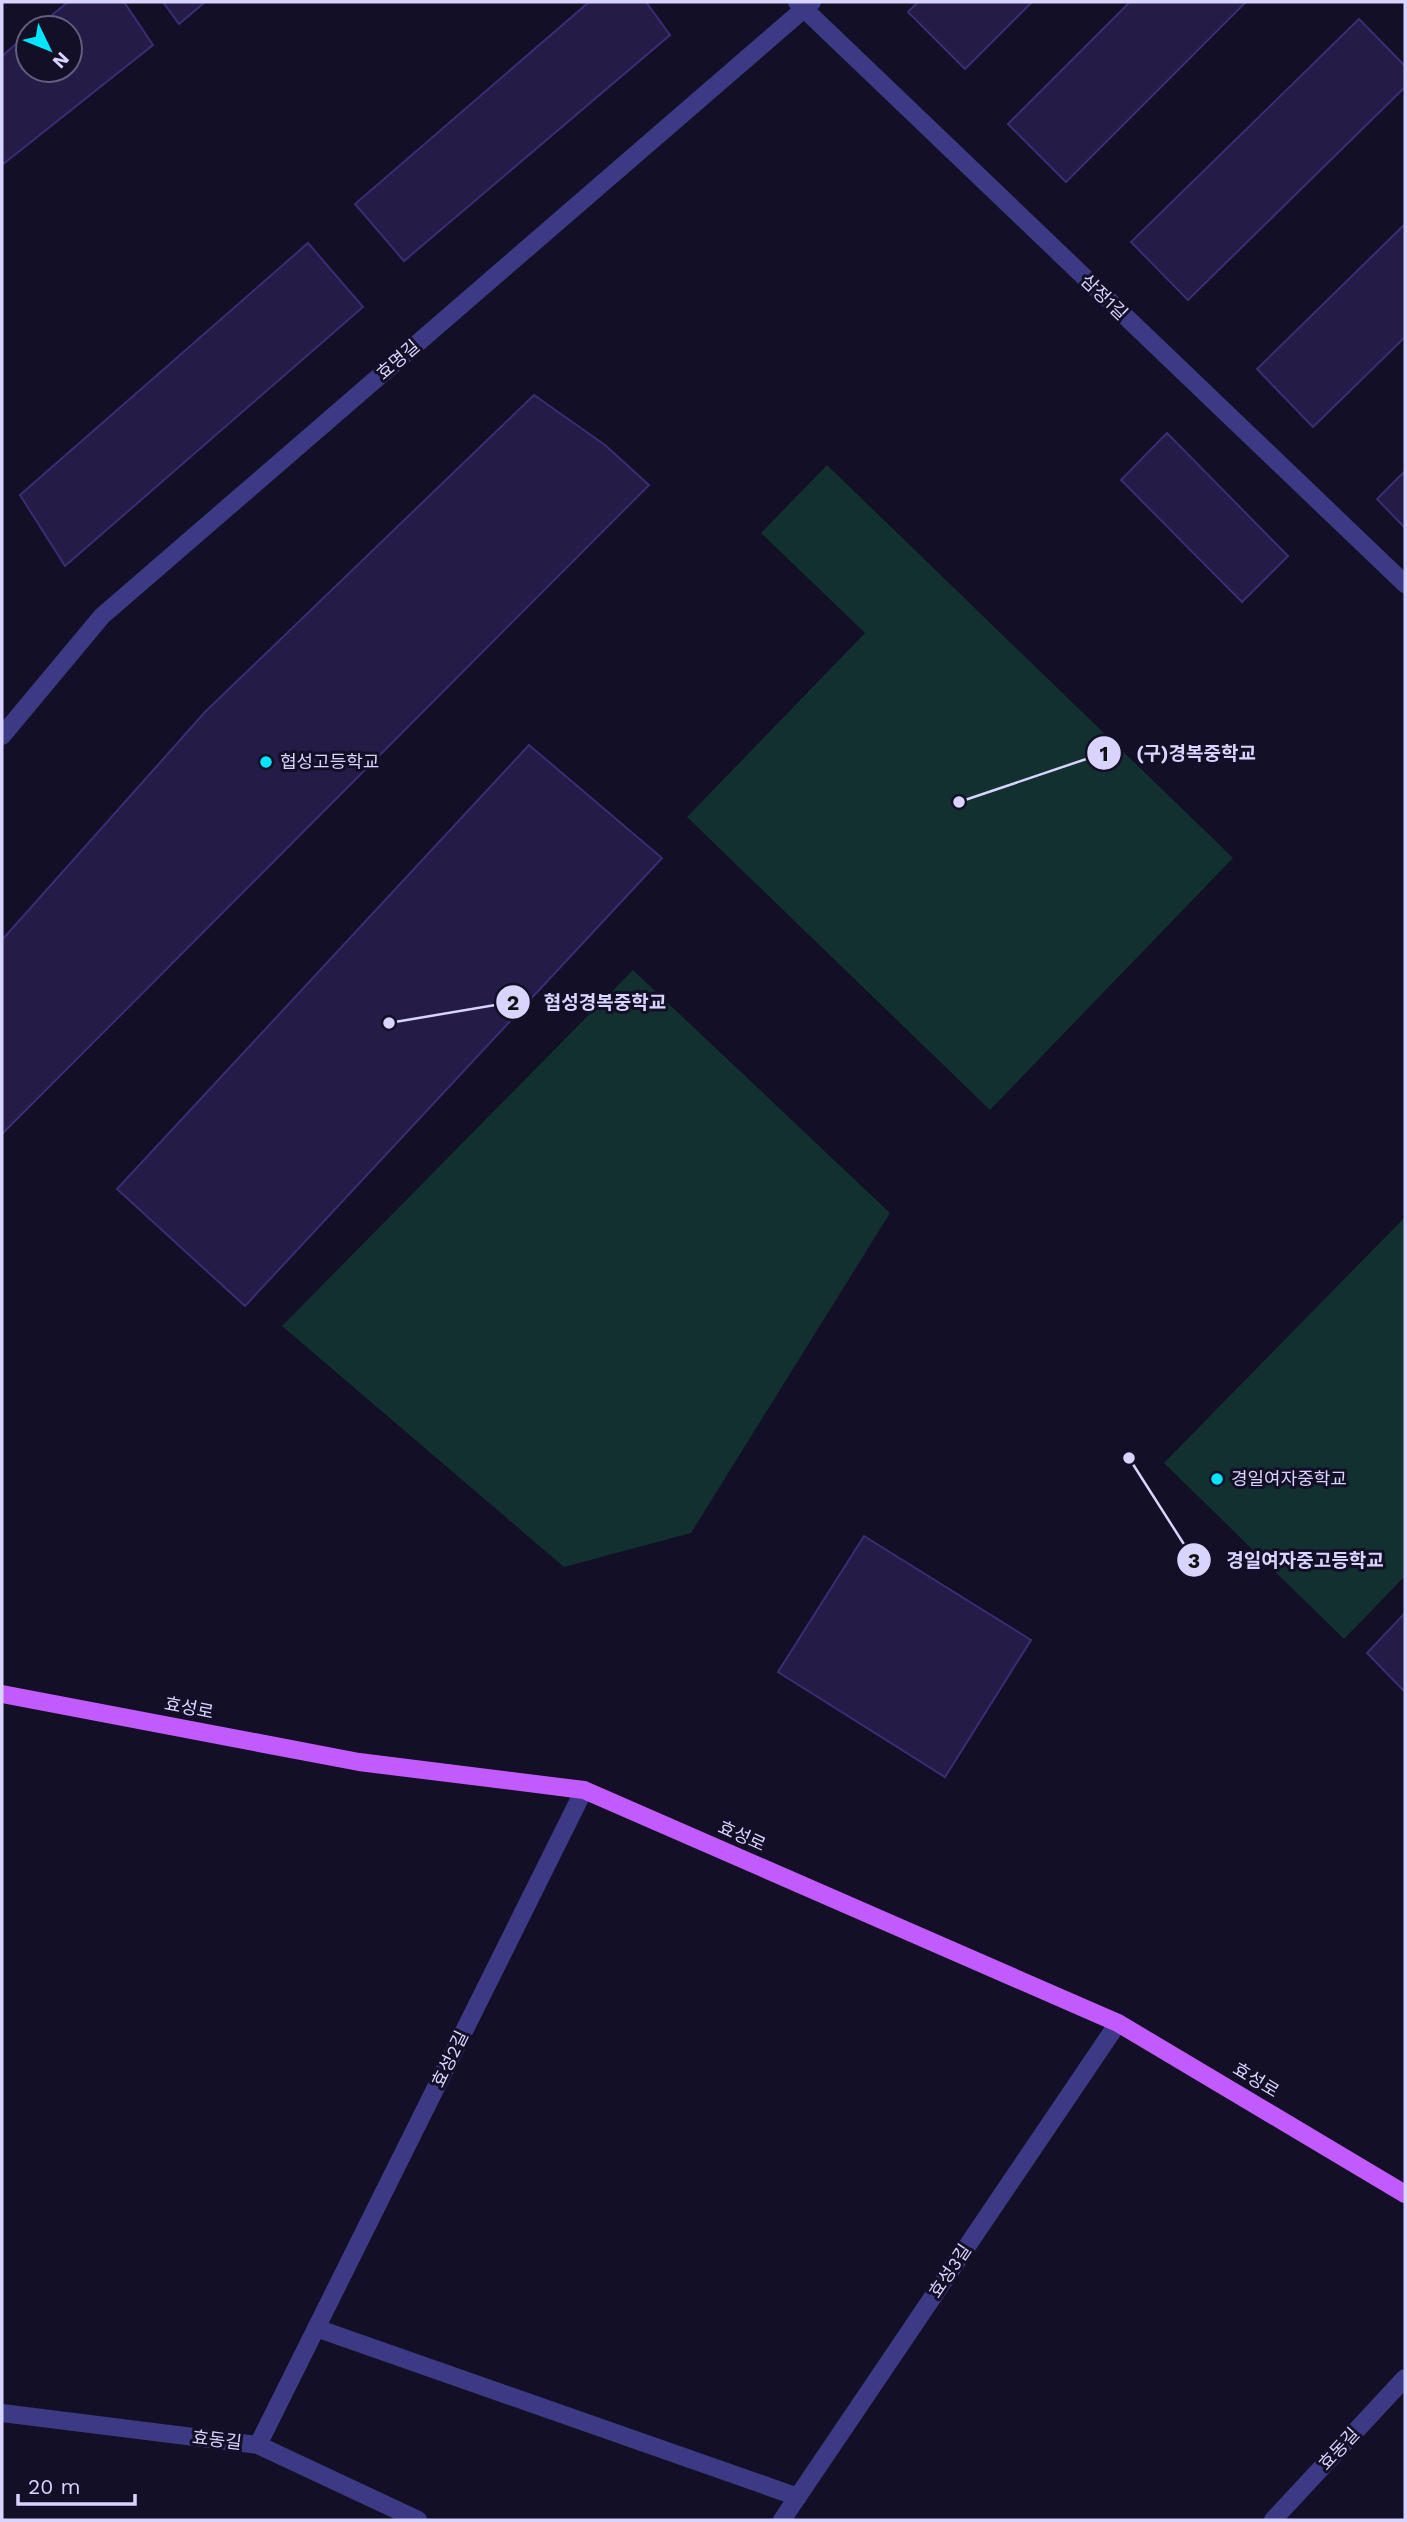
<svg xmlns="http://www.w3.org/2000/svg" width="1407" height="2522" font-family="'Work Sans','Noto Sans KR',sans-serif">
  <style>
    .green { fill: #12302f }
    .building { fill: #241b47; stroke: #3b2d73; stroke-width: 2 }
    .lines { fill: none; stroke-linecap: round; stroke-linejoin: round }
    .minor { stroke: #3d3a85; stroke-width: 18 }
    .major { stroke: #c25bff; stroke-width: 18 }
    .poi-dot { fill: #00e5ff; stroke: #130f26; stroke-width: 2.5 }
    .labels { text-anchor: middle; stroke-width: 6; stroke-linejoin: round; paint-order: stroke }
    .street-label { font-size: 18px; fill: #d9d4ff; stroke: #130f26 }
    .poi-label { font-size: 18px; fill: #d9d4ff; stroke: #130f26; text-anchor: start }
    .leader { fill: none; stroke: #d9d4ff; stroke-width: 2.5 }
    .callout-dot { fill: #d9d4ff; stroke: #130f26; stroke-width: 2.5 }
    .mark-label { font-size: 21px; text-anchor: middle; font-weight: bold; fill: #111 }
    .callout-label { font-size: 19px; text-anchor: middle; font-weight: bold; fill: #d9d4ff; stroke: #130f26; stroke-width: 6; stroke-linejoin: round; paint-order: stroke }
  </style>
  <rect width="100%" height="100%" fill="#130f26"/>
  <!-- green -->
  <path class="green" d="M827,465L1233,858L990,1110L687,817L865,633L761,533Z
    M633,970L890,1213L691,1533L564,1567L282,1326Z
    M1405,1217V1576L1344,1639L1164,1463Z"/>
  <!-- building -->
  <path class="building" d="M68,2H124L153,45L2,165V56L28,34V70H70V28H36Z
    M163,2H205L179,24Z
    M589,2H646L670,35L404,261L355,204Z
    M918,2H1032L965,69L908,12Z
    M1130,2H1246L1066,182L1008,124Z
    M1359,19L1405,66V87L1188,300L1131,242Z
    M1405,224V337L1313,427L1257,369Z
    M308,243L363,307L65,566L20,495Z
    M534,395L605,445L649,485L2,1134V940L205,712Z
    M1167,433L1288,556L1242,602L1121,480Z
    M1405,471V528L1377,499Z
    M529,745L662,858L245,1306L117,1189Z
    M864,1536L1031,1640L945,1777L778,1672Z
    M1405,1613V1692L1367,1653Z"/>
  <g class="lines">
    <!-- minor -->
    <path class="minor" d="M797,2L1405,584
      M2,736L102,616L812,2
      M316,2328L798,2497
      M2,2413L258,2445L418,2520
      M258,2445L584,1790
      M782,2520L1118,2023
      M1273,2520L1405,2378"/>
    <!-- major -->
    <path class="major" d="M2,1694L359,1762L584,1790L1118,2023L1405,2194"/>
  </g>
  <!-- markers -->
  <g class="poi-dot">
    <circle cx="266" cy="762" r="7"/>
    <circle cx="1217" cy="1479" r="7"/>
  </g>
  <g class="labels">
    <!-- street labels -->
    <g class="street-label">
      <text transform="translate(1104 297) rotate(44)" y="6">삼정1길</text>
      <text transform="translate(398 360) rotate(-41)" y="6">효명길</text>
      <text transform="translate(189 1708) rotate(11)" y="6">효성로</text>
      <text transform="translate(742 1836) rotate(24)" y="6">효성로</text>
      <text transform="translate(450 2059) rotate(-64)" y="6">효성2길</text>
      <text transform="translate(1256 2080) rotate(31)" y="6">효성로</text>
      <text transform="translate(950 2271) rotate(-56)" y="6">효성3길</text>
      <text transform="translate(217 2440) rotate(7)" y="6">효동길</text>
      <text transform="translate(1339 2449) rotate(-47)" y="6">효동길</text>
    </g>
    <!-- poi labels -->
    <g class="poi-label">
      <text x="280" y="768">협성고등학교</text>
      <text x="1231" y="1485">경일여자중학교</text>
    </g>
  </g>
  <!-- callouts -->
  <path class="leader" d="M959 802L1104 753M389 1023L513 1002M1129 1458L1194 1560"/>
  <g class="callout-dot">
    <circle cx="959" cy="802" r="7"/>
    <circle cx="389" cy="1023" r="7"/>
    <circle cx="1129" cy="1458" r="7"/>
    <circle cx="1104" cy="753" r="18"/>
    <circle cx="513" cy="1002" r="18"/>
    <circle cx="1194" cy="1560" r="18"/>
  </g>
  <g class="mark-label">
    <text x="1104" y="761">1</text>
    <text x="513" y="1010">2</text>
    <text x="1194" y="1568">3</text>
  </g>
  <g class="callout-label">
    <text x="1196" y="760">(구)경복중학교</text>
    <text x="605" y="1009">협성경복중학교</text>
    <text x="1305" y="1567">경일여자중고등학교</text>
  </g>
  <!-- border -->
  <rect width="1407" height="2522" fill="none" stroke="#d9d4ff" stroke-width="7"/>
  <!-- north arrow -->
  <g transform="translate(49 49) rotate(133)"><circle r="33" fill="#130f26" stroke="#625e7d" stroke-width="2"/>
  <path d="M0-5L12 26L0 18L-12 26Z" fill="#00e5ff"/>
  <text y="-10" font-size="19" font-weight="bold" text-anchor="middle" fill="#d9d4ff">N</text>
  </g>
  <!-- scale -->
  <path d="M18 2494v10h117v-10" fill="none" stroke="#d9d4ff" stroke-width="3.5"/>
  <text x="28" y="2494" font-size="21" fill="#d9d4ff" stroke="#130f26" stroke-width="5" paint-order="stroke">20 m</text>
</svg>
